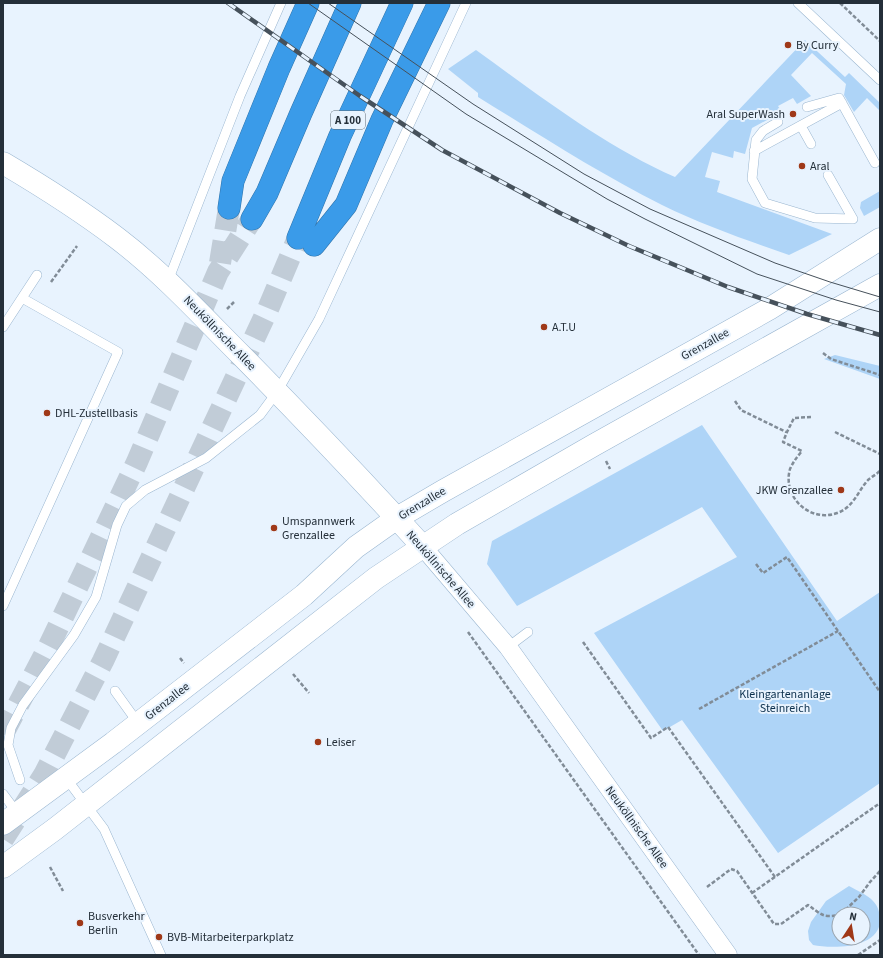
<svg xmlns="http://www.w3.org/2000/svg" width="883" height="958" font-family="'Source Sans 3',sans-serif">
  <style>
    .green { fill: #aed4f7; fill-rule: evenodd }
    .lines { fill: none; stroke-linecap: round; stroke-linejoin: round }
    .highway-tunnel { stroke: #c1ccd7; stroke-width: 22; stroke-dasharray: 22 11; stroke-linecap: butt }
    .lane-casing { stroke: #9ab6d0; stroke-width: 10 }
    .street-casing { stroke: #9ab6d0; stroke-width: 19 }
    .secondary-casing { stroke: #9ab6d0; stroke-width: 23 }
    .highway-casing { stroke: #3275ab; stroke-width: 23 }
    .path { stroke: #818c97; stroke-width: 2.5; stroke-dasharray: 4 2; stroke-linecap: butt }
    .lane { stroke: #fff; stroke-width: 9 }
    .street { stroke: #fff; stroke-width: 18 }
    .secondary { stroke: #fff; stroke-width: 22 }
    .highway { stroke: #3a9be9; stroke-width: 22 }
    .tram { stroke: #46515b; stroke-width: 1 }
    .rail-casing { stroke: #46515b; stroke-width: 4.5 }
    .rail { stroke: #e8f3fe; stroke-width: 3; stroke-dasharray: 9; stroke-linecap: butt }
    .poi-dot { fill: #9f3818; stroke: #e8f3fe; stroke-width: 1.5 }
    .labels { text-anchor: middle; stroke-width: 4; stroke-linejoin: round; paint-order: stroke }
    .shield { fill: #e8f3fe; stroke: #5f6a74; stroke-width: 1 }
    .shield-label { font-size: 11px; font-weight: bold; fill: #242f39 }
    .poi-label { font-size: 12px; fill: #242f39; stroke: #e8f3fe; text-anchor: start }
    .street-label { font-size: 12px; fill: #242f39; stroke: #e8f3fe }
    .park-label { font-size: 12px; fill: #0c304d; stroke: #e8f3fe }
  </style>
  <rect width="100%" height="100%" fill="#e8f3fe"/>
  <!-- green -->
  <path class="green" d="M805,40L845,77L849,73L880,103V111L867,98L854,112L844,95L846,84L812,53L791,75L811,96L797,104L793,98L778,106L782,112L752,128L745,154L734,151L733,158L712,152L705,177L720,181L717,192L832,234L789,255C746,240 703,225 662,205C598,173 538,134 478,97V93L448,69L476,50C540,96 603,145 675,177Z
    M880,191V207L864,216L860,208L861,202Z
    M835,355L880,366V379L824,359Z
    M702,425L837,621L880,592V783L778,853L682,720L663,731L594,633L737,557L702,507L517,606L487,564L492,541Z
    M849,886C856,890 868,895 873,901C878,906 880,913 880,920C880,949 832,949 813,945L809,940L808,931L811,922L826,901ZM839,914H863V938H839Z"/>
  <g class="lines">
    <!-- highway-tunnel -->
    <path class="highway-tunnel" d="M220,263L229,208
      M3,734L49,646L137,462L218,272L252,219
      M3,839L44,775L103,661L268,309L298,238"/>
    <defs>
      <path id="lane" d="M798,3L880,80
        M807,107L839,98L875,163
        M778,122L763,131L756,140L752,179L765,203L815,218L853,219L828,175
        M801,126L811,144
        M754,151L842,103
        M168,281L240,96L281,3
        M3,327L37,275
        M3,606L118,352L22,298
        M508,647L528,632
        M115,691L138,723
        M66,778L104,829L161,955
        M20,780L8,745L11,728L23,705L74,635L96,597L117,525L126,506L145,490L206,458L260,415L277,392L319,319L466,3
        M3,794L18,814"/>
      <path id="street" d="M423,547L508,647L728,955"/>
      <path id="secondary" d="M3,163C42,186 80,210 117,238C163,273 201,315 242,356C303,418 364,482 423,547
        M3,824L113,743L304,595L356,547L397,518L443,491L769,309L880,239
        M3,867L55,829L376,578L457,524L594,445L880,285"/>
      <path id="highway" d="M229,208L233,181L279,68L308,3
        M252,219L267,193L301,113L350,3
        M298,238L340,136L402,3
        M314,245L346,205L382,120L439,3"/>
    </defs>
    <!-- lane casing -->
    <use href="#lane" class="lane-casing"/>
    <!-- street casing -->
    <use href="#street" class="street-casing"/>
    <!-- secondary casing -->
    <use href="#secondary" class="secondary-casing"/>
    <!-- highway casing -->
    <use href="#highway" class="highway-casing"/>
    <!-- path -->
    <path class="path" d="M840,3L880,41
      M51,282L77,246
      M227,309L234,302
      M823,353L831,359L880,375
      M735,401L741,410L786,432
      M811,417L794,418L787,432L783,442L802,451C797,457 793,462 790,469C782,497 810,523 837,513C853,508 858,491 868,480C872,476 877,475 880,470
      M835,432L880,454
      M606,461L610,469
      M756,564L763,573L787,557L880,692
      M468,632L699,955
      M583,642L651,738L668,727L775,877
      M180,658L184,663
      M293,674L309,693
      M699,709L838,631
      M50,867L63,891
      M707,887L731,869L737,871L774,924H781L808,905C821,914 822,918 839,915
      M752,893L880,803
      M841,914L859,897L870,882L880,871
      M858,955L880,940"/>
    <!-- lane -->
    <use href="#lane" class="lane"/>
    <!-- street -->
    <use href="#street" class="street"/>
    <!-- secondary -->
    <use href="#secondary" class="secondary"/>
    <!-- highway -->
    <use href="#highway" class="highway"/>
    <!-- tram -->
    <path class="tram" d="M308,3L466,114L607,199L645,219L757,274L836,300L880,312
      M328,3L473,104L584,174L650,209L775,263L830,282L880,297"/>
    <defs>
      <path id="rail" d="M228,3L360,96L442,150L560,213L629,246L728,287L807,314L880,335"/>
    </defs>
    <!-- rail casing -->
    <use href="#rail" class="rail-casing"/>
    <!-- rail -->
    <use href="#rail" class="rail"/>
  </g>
  <!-- markers -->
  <g class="poi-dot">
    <circle cx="788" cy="45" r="4"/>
    <circle cx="793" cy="114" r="4"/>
    <circle cx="802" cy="166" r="4"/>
    <circle cx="544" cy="327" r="4"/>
    <circle cx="47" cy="413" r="4"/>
    <circle cx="841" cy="490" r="4"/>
    <circle cx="274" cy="528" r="4"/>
    <circle cx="318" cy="742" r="4"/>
    <circle cx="80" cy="923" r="4"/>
    <circle cx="159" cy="937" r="4"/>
  </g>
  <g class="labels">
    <!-- shield labels -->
    <rect class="shield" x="331" y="111" width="34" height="18" rx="3"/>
    <g class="shield-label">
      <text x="348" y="124">A 100</text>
    </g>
    <!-- poi labels -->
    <g class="poi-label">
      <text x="796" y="49">By Curry</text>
      <text x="785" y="118" text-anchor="end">Aral SuperWash</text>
      <text x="810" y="170">Aral</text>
      <text x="552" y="331">A.T.U</text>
      <text x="55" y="417">DHL-Zustellbasis</text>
      <text x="833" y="494" text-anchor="end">JKW Grenzallee</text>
      <text x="282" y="525">Umspannwerk<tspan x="282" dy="14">Grenzallee</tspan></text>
      <text x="326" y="746">Leiser</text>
      <text x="88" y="920">Busverkehr<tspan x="88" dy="14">Berlin</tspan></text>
      <text x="167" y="941">BVB-Mitarbeiterparkplatz</text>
    </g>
    <!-- street labels -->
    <g class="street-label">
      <text transform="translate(220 333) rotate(46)" y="4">Neuköllnische Allee</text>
      <text transform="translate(705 344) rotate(-29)" y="4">Grenzallee</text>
      <text transform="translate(422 503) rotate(-31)" y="4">Grenzallee</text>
      <text transform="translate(441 569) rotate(49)" y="4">Neuköllnische Allee</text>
      <text transform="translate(167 701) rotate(-38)" y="4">Grenzallee</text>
      <text transform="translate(637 827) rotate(54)" y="4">Neuköllnische Allee</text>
    </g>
    <!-- park labels -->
    <g class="park-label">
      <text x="785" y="698">Kleingartenanlage<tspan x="785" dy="14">Steinreich</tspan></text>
    </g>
  </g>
  <!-- border -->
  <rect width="883" height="958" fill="none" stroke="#242f39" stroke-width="8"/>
  <!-- north arrow -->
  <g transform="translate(851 926) rotate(12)"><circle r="19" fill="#e8f3fe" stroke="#9aa5af"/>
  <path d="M0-3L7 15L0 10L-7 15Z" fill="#9f3818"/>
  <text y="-6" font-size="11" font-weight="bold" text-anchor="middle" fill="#242f39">N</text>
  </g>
</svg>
